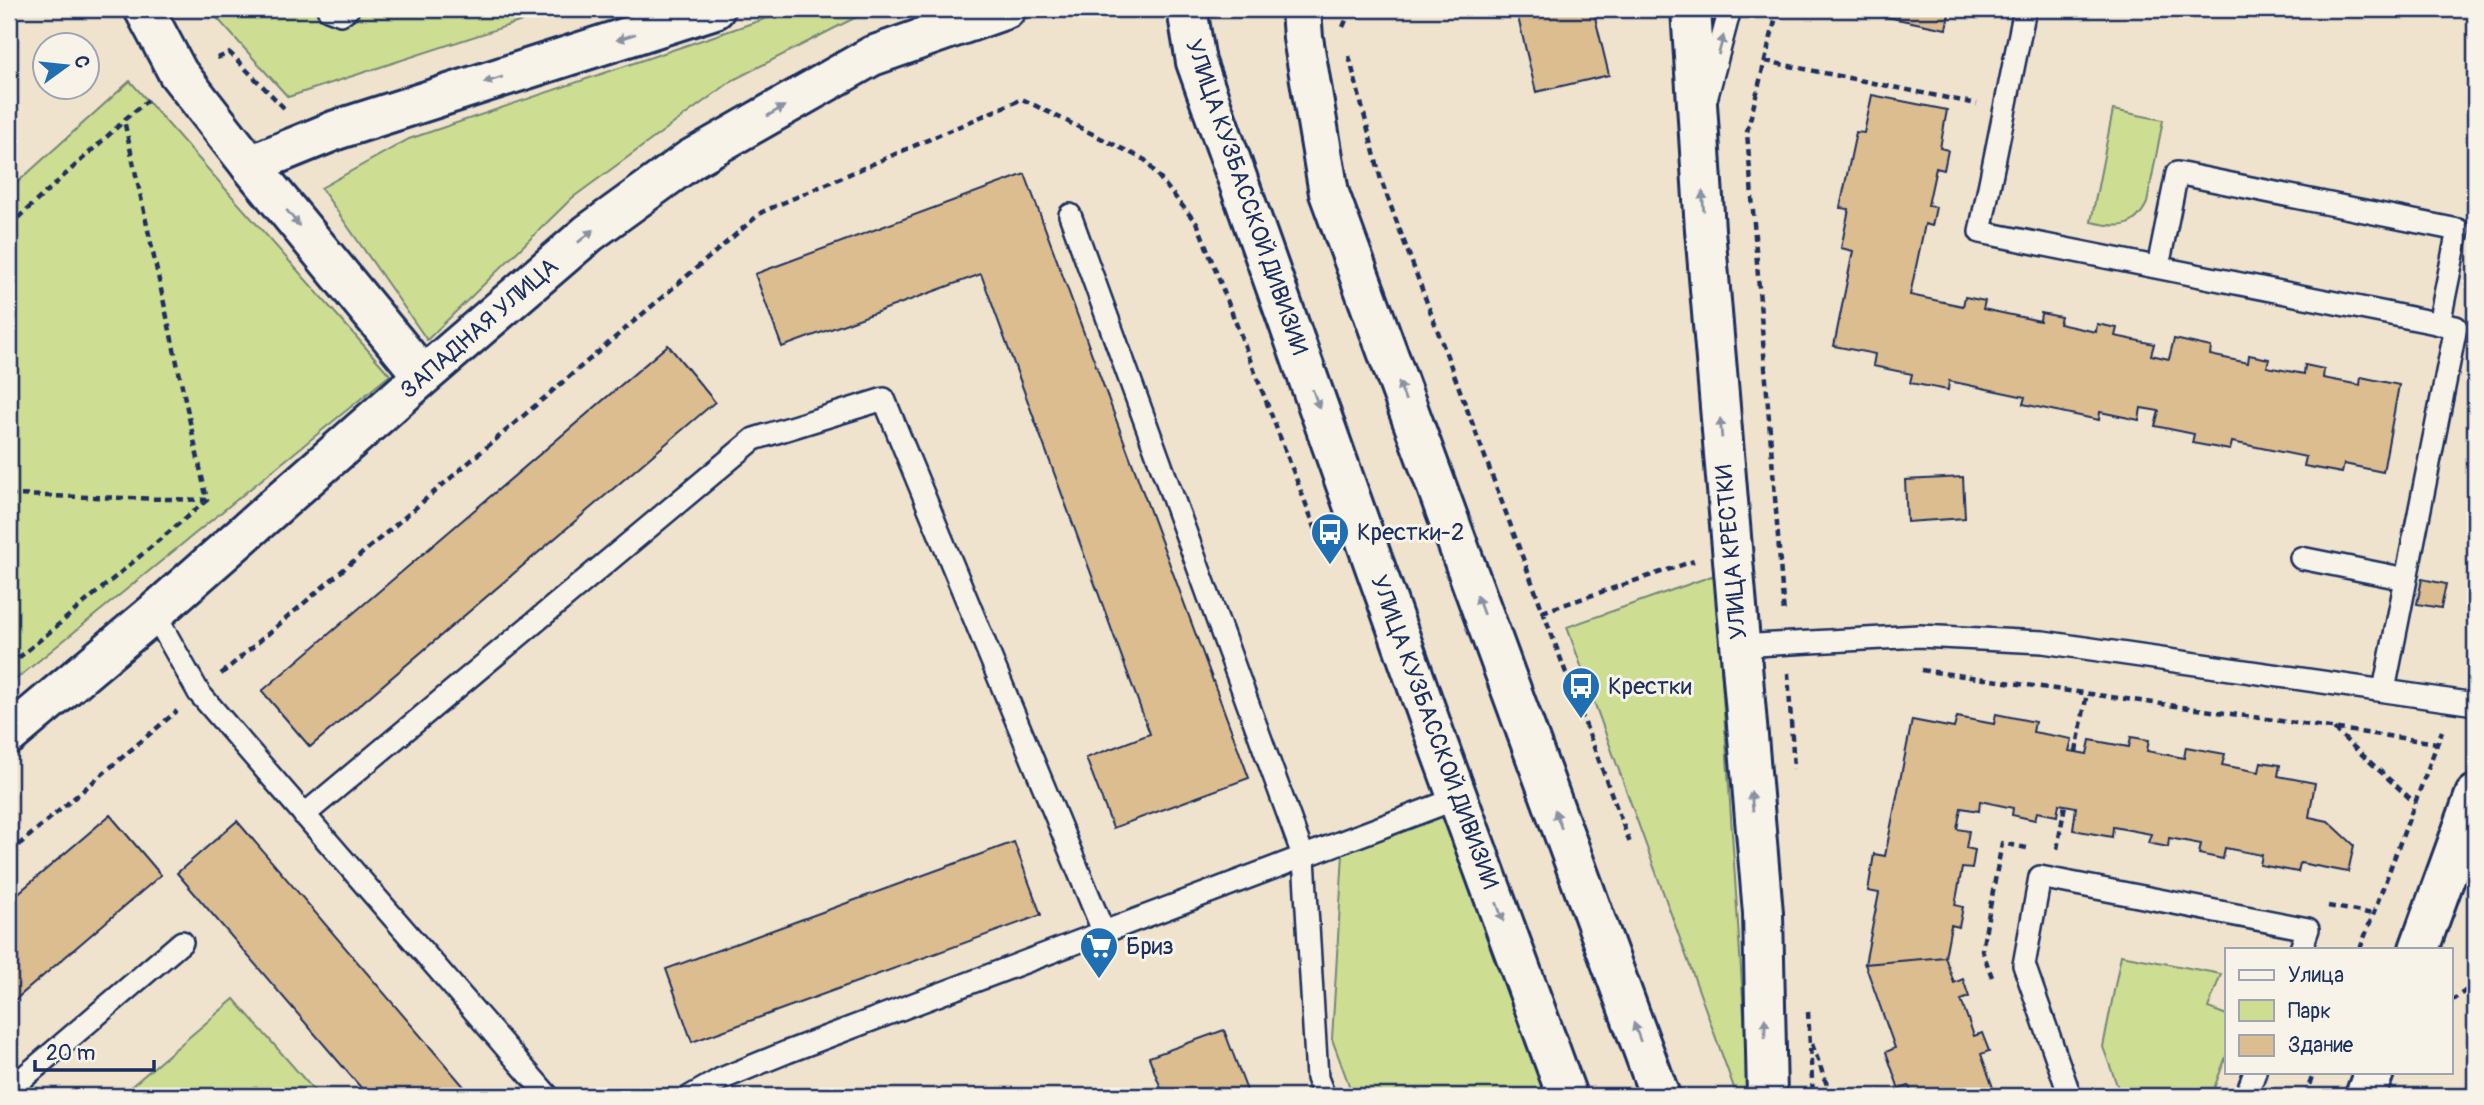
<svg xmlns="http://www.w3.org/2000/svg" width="2484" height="1105" font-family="Pangolin,sans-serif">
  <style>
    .green { fill: #cdde92; stroke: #748678; stroke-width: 2 }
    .building { fill: #dcbd8f; stroke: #1b2f5e; stroke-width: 2 }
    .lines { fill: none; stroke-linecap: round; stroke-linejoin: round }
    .service-casing { stroke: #1b2f5e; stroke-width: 26 }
    .minor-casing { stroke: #1b2f5e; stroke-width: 44 }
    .tertiary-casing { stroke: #1b2f5e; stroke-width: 44 }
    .path { stroke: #1b2f5e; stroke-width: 4.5; stroke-dasharray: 7 5; stroke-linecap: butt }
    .service { stroke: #f7f3e8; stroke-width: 21 }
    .minor { stroke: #f7f3e8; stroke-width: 38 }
    .tertiary { stroke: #f7f3e8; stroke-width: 38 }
    .oneway { fill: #8991a3 }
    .labels { text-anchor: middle; stroke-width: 6; stroke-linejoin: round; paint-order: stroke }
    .street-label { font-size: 24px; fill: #1b2f5e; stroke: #f7f3e8 }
    .poi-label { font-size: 24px; fill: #1b2f5e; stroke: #f7f3e8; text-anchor: start }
  </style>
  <rect width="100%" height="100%" fill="#efe3cd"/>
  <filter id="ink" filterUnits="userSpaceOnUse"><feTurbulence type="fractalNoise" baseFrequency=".0143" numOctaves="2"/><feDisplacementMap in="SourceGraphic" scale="14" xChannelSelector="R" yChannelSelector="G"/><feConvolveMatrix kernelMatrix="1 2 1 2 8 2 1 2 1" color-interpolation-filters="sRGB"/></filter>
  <g filter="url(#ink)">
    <!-- green -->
    <path class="green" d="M209,9H559L288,97Z
      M794,9H872L733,80L572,198L427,340L321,188L409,139Z
      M130,81L390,375L9,685V190Z
      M2113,110L2163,120L2147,203C2134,230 2118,228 2091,222Z
      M1715,575L1749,1091L1748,1096H1737L1567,627Z
      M1466,808L1568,1096H1353L1332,1039L1343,854Z
      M2121,955L2221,974L2208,1008L2227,1015V1054L2211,1096H2121L2103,1047Z
      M234,999L319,1096H120Z"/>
    <!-- building -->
    <path class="building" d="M1516,9H1593L1609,75L1536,92Z
      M1857,9H1950L1946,29L1857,11Z
      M1872,95L1947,110L1940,148L1948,150L1944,170L1936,168L1928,205L1936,207L1932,226L1925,224L1910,295L1963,306L1965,297L1985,301L1983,309L2040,321L2041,313L2061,317L2059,324L2096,332L2097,324L2117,328L2115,336L2154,344L2151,355L2169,359L2174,339L2211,347L2210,355L2248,363L2249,355L2269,359L2267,367L2304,374L2305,365L2324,369L2323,378L2360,385L2361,377L2399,385L2383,472L2344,464L2342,473L2304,466L2306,457L2232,442L2230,450L2192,443L2194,434L2155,426L2159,411L2141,408L2139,420L2100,412L2099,420L2023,404L2025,397L1949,381L1948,390L1910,383L1912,374L1873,366L1875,354L1834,346L1853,251L1841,248L1849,209L1840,208L1856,132L1864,133Z
      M1025,174L1249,778L1113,828L1086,758L1150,734L981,274L782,347L755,274Z
      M668,345L715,402L310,747L262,691Z
      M1963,477L1965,518L1907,522L1905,480Z
      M2422,579L2446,584L2441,608L2417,604Z
      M1996,714L2035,722L2033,732L2072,739L2069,751L2076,752L2087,754L2090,740L2129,747L2131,737L2149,740L2147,751L2184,758L2186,747L2225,754L2222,765L2259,772L2261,762L2280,765L2278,776L2315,783L2309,817L2328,821L2354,845L2348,872L2300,863L2298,872L2260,865L2262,855L2225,848L2223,859L2199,854L2201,844L2169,838L2168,847L2148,843L2151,834L2113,827L2112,837L2073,830L2076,807L2059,804L2057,816L2037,812L2035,820L2012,815L2013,808L1980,801L1979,811L1961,808L1957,829L1969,831L1966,848L1975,850L1972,869L1962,868L1955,905L1963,907L1959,927L1951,925L1945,957L1865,964L1879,893L1868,891L1874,854L1885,856L1912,720L1954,728L1957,717L1994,724Z
      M110,815L161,875L9,1005V901Z
      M237,821L472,1096H368L177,873Z
      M1014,842L1041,915L692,1042L666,969Z
      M1945,957L1954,983L1963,979L1969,997L1961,1000L1974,1036L1982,1033L1989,1051L1981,1054L1996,1096H1913L1909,1086L1899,1089L1886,1052L1895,1048L1865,964Z
      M1224,1030L1249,1096H1164L1149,1057Z"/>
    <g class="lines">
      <defs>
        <path id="service" d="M328,9L341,14L348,9
          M2025,9L1980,232L2456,327L2384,690
          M1707,96L1730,9
          M1070,215L1304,858L1317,1078L1324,1096
          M2158,267L2177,173L2458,230L2439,324
          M2301,558L2406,579
          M154,613L199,693L548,1096
          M1738,646L1919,636L2043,642L2475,704
          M304,815L754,439L884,399L1104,933
          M9,1090L182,942
          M691,1096L721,1079L787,1052L1458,798
          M2070,1096L2024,965L2040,877L2308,929L2301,949
          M2246,1096L2255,1072"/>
        <path id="minor" d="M144,9L178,73L250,165
          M1691,9L1705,230L1763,913L1767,1096
          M2419,949L2475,795
          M2365,1096L2374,1072"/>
        <path id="tertiary" d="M1187,9L1196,62L1439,747L1567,1096
          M1301,9L1303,38L1329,193L1660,1096
          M423,376L250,165L336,130L715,9
          M9,735L154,613L423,376L589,233L691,159L872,56L1006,9"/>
      </defs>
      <!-- service casing -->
      <use href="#service" class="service-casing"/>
      <!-- minor casing -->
      <use href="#minor" class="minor-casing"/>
      <!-- tertiary casing -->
      <use href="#tertiary" class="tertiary-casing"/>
      <!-- path -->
      <path class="path" d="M1778,9L1747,132L1784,615
        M1343,27L1351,9
        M1349,56L1381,180L1631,846
        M217,58L230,53L285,109
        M1765,61L1977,104
        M9,226L124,121
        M9,495L207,500
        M1542,612L1694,561
        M9,666L207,500L124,120L148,100
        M1921,670L2437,743
        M1788,673L1794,769
        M221,674L762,212L1022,99L1145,160L1198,225L1326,556
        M2334,729L2415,803
        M2076,752L2087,693
        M2057,849L2065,805
        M9,853L177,711
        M2328,906L2373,914
        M2360,949L2442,731
        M1992,977L1982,950L2002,843L2027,848
        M2451,1001L2475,984
        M1808,1012L1813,1096
        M1812,1044L1831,1096
        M2305,1096L2314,1072"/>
      <!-- service -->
      <use href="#service" class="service"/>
      <!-- minor -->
      <use href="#minor" class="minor"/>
      <!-- tertiary -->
      <use href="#tertiary" class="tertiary"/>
    </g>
    <!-- one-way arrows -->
    <defs><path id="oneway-solid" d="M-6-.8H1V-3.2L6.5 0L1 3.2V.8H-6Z" transform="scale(1.75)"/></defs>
    <g class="oneway">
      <use href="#oneway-solid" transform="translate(626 37) rotate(162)"/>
      <use href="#oneway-solid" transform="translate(1721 45) rotate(-75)"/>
      <use href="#oneway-solid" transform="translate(493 80) rotate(162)"/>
      <use href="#oneway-solid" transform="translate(776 111) rotate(-30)"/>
      <use href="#oneway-solid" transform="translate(1703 201) rotate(-94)"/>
      <use href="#oneway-solid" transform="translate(293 218) rotate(51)"/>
      <use href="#oneway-solid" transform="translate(586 236) rotate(-39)"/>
      <use href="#oneway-solid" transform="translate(1402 391) rotate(-110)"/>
      <use href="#oneway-solid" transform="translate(1316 399) rotate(70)"/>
      <use href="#oneway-solid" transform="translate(1721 428) rotate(-95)"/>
      <use href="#oneway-solid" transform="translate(1480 605) rotate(-110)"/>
      <use href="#oneway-solid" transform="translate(1752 801) rotate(-95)"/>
      <use href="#oneway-solid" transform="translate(1558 819) rotate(-110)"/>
      <use href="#oneway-solid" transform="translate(1500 912) rotate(70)"/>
      <use href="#oneway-solid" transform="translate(1765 1028) rotate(-91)"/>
      <use href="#oneway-solid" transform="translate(1637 1032) rotate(-110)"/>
    </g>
  </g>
  <!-- icons -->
  <defs>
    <symbol id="bus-pin" viewBox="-11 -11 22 30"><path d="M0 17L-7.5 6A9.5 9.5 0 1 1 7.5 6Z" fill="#1f6fb2" stroke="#f7f3e8"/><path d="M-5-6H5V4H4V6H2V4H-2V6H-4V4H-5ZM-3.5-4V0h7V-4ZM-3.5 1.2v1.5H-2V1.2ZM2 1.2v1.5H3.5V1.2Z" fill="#fff"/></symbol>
    <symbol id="supermarket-pin" viewBox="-11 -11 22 30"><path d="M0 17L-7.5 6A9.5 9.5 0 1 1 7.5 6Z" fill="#1f6fb2" stroke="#f7f3e8"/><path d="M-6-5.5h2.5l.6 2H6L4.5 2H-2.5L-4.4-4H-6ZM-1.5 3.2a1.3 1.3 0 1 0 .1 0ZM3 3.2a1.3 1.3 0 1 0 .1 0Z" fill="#fff"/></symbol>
  </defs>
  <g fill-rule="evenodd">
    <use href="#bus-pin" x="1308" y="510" width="44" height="60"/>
    <use href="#bus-pin" x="1559" y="664" width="44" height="60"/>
    <use href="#supermarket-pin" x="1077" y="924" width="44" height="60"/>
  </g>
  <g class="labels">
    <!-- street labels -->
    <g class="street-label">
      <text transform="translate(1247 197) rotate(71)" y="8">УЛИЦА КУЗБАССКОЙ ДИВИЗИИ</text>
      <text transform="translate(479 328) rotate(-41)" y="8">ЗАПАДНАЯ УЛИЦА</text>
      <text transform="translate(1731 552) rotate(-95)" y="8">УЛИЦА КРЕСТКИ</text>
      <text transform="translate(1435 732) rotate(70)" y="8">УЛИЦА КУЗБАССКОЙ ДИВИЗИИ</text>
    </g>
    <!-- poi labels -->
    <g class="poi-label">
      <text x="1357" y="540">Крестки-2</text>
      <text x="1608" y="694">Крестки</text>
      <text x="1126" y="954">Бриз</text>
    </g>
  </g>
  <!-- margin -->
  <rect width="2484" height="1105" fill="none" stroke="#f7f3e8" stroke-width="35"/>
  <rect x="18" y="18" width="2449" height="1070" fill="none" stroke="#1b2f5e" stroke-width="2.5" filter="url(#ink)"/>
  <!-- legend -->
  <rect x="2225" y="948" width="228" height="126" fill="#f7f3e8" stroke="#9fa5b1" stroke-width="2"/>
  <rect x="2239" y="970" width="35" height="10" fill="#f7f3e8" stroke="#9fa5b1" stroke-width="2"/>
  <text x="2288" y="982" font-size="21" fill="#1b2f5e">Улица</text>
  <rect x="2239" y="1000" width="35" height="21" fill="#cdde92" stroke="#9fa5b1" stroke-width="2"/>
  <text x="2288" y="1018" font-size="21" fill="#1b2f5e">Парк</text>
  <rect x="2239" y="1035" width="35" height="21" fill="#dcbd8f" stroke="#9fa5b1" stroke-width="2"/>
  <text x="2288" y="1052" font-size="21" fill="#1b2f5e">Здание</text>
  <!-- north arrow -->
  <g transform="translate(66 66) rotate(75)"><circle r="33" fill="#f7f3e8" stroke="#9fa5b1" stroke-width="2"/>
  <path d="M0-5L12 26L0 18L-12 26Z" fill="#1f6fb2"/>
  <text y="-10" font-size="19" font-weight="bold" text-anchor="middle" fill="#1b2f5e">С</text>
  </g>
  <!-- scale -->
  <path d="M35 1060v10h119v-10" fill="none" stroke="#1b2f5e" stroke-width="3.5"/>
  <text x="46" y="1060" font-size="21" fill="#1b2f5e" stroke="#f7f3e8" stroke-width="5" paint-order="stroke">20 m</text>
</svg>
